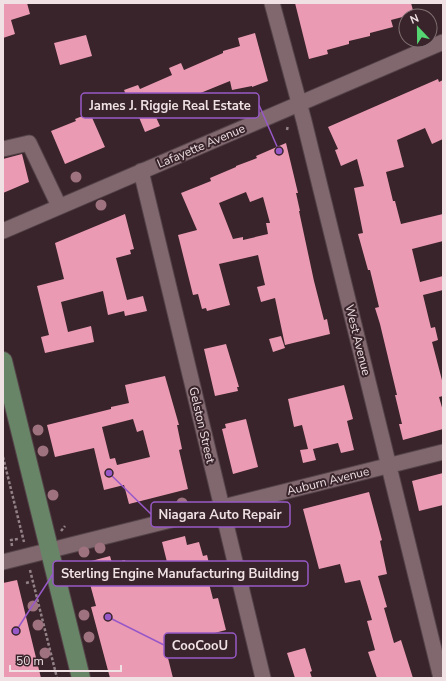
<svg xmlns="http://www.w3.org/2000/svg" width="446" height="681" font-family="'Nunito Sans',sans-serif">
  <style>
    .building { fill: #eb9ab3; fill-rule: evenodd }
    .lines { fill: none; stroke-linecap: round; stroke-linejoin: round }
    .minor-casing { stroke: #544349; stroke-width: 17 }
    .major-casing { stroke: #544349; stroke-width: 20 }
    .path { stroke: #928186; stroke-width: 2.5; stroke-dasharray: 3 2; stroke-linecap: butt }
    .minor { stroke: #81686f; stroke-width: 15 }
    .major { stroke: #688567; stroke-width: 18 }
    .tree { fill: #9f727f }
    .labels { text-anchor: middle; stroke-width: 4; stroke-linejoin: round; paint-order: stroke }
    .street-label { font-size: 12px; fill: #efe1e4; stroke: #38242a }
    .leader { fill: none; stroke: #9859c8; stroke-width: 1.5 }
    .callout-dot { fill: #9859c8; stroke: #38242a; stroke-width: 1.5 }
    .callout { fill: #38242a; stroke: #9859c8; stroke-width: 1.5 }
    .callout-label { font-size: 13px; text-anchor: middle; font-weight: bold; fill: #efe1e4 }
  </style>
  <rect width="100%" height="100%" fill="#38242a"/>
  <!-- building -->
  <path class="building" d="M3,3H27L30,14L11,20L15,34L3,38Z
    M295,3H411L414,14L391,20L393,27L370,33V36L349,41V44L327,50L328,54L309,59Z
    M255,33L268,81L252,87V86L232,90L230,81L198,94L154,113L160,126L145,132L136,110L133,111L124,90L138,85L140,89L172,75L169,68L181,63L184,70L223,53V51L240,46L238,38Z
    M86,35L92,56L60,65L54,43Z
    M438,79L439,82L443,80V139L432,144L425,128L397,140L404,167L386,172L393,201H395L401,224L443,214V241L412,249L420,282L443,276V290L423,295L431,328L435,327L438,340L432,342L443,384V396L439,397L443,411V429L403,440L399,424H402L395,395H397L380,324L375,308L379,307L370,270H368L358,234L363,233L354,188L364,186L357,159L341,166L335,150L338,149L328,127Z
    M90,113L105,147L65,164L51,131L76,121L75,119Z
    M286,143L298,193H296L300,211H299L314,281L324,320L327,319L330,334L285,345L275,298L261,302L257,287L265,285L258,255L219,264L230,305L207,311L206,308L202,309L198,294L193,295L178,235L197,230L181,193L211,181L210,178L236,167V166L257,158L256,156ZM246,192L250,202L263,197L270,223H266L268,234L243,240V237L233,239L219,203Z
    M22,154L29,182L3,193V159Z
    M125,214L134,249L130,250L131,254L116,258L127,300L143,296L147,311L125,316L124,311L108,315L103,291L61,302L68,332L91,326L94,342L45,353L41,337L49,335L37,286L64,279L55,243Z
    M281,336L285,348L273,352L269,339Z
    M226,344L239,387H237L238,391L215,396L204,349Z
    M165,376L179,425H177L182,449L179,450L188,489L129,504L124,485L104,490L94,448L55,457L47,425L111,409V407L129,403L125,385ZM133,419L137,432L143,430L150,457L117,465L115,458L110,459L102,427Z
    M344,385L353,419L347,421L354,450L341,453L338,443L313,449L316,460L303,463L300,450L308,449L302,425L294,427L288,399Z
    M246,419L258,467L233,474L222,429L226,428L225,424Z
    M443,473V505L419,511L412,481Z
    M369,492L382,540L380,541L387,574L378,576L387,607L384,608L394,643L401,640L413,678H377L368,652L375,650L367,621L372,620L360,580L345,583L340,564L319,569L303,509Z
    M185,536L187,545L199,542L203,556L207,555L210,567L205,568L213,599L218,598L226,630L165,646L173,678H110L91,607L96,606L90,584L86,585L80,564L110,556L112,563L125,560L130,579L169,570L162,542Z
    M17,580L41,678H3V583Z
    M305,648L312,671L310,672L312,678H295L287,653Z"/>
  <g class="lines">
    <defs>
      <path id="minor" d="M272,3L304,121L441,678
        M3,149L29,143L59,206
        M141,171L263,678
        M3,231L443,42
        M3,562L443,452"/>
      <path id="major" d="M3,361L81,678"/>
    </defs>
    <!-- minor casing -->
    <use href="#minor" class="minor-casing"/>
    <!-- major casing -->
    <use href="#major" class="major-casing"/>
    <!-- path -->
    <path class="path" d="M287,130L288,125
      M3,457L24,542
      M61,531L65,526
      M12,546L11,540L18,539
      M30,570L57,678
      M26,583L30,582"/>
    <!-- minor -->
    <use href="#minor" class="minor"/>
    <!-- major -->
    <use href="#major" class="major"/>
  </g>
  <!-- trees -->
  <g class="tree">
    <circle cx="76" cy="177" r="5.5"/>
    <circle cx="101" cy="205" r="5.5"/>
    <circle cx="38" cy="430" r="5.5"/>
    <circle cx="43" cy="451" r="5.5"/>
    <circle cx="53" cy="495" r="5.5"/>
    <circle cx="182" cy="503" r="5.5"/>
    <circle cx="100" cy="548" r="5.5"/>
    <circle cx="84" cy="552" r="5.5"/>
    <circle cx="33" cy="606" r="5.5"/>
    <circle cx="84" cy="615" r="5.5"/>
    <circle cx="38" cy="625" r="5.5"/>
    <circle cx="89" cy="637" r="5.5"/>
    <circle cx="45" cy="653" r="5.5"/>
  </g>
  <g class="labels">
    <!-- street labels -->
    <g class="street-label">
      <text transform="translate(201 146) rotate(-23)" y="4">Lafayette Avenue</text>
      <text transform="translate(358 340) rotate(76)" y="4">West Avenue</text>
      <text transform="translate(202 425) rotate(77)" y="4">Gelston Street</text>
      <text transform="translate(328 481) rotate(-14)" y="4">Auburn Avenue</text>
    </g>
  </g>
  <!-- callouts -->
  <path class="leader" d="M279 151L259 105M109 473L151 514M16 631L53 574M108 617L164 645"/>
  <g class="callout-dot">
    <circle cx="279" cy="151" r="4"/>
    <circle cx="109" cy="473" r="4"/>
    <circle cx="16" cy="631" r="4"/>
    <circle cx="108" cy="617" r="4"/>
  </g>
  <g class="callout">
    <rect x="81" y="93" width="178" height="25" rx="4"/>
    <rect x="151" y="502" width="139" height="25" rx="4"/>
    <rect x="53" y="561" width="255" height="25" rx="4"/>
    <rect x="164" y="633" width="72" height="25" rx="4"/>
  </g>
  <g class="callout-label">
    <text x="170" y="110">James J. Riggie Real Estate</text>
    <text x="220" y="519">Niagara Auto Repair</text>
    <text x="180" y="578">Sterling Engine Manufacturing Building</text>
    <text x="200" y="650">CooCooU</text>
  </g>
  <!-- border -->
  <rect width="446" height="681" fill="none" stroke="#efe1e4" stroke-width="8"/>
  <!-- north arrow -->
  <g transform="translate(418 28) rotate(338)"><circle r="19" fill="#38242a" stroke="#817074"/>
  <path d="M0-3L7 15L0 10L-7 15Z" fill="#55d672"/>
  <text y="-6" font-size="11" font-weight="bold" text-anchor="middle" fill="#efe1e4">N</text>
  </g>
  <!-- scale -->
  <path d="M10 665v6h111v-6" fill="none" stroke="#efe1e4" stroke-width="2"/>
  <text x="16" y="665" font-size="12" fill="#efe1e4" stroke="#38242a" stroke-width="3" paint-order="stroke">50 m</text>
</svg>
